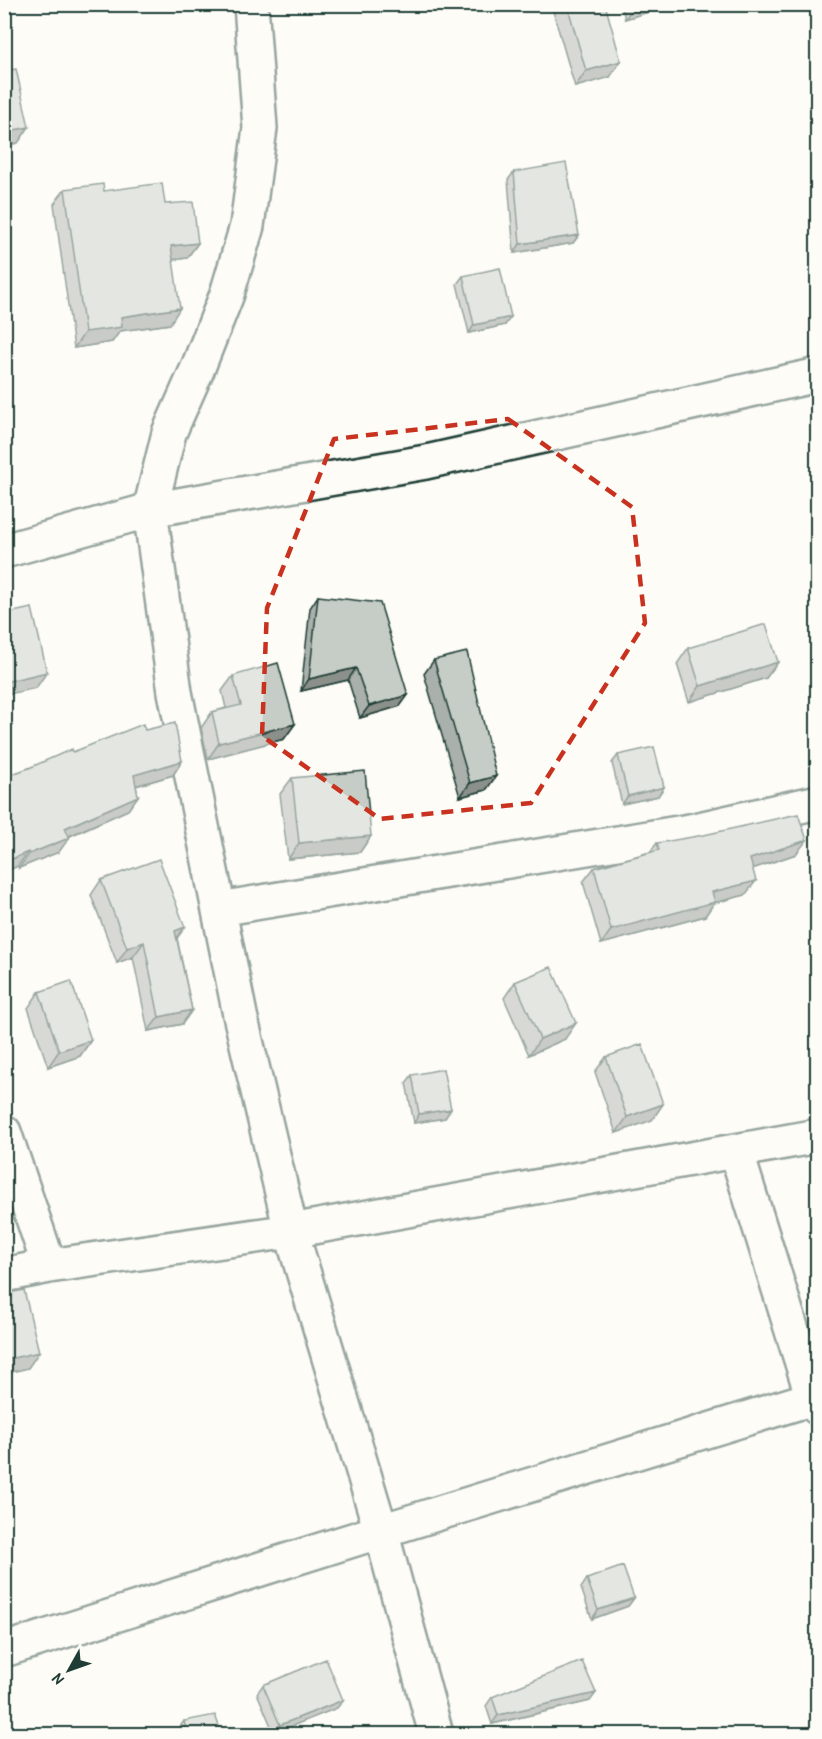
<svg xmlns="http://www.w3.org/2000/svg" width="822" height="1739" font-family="'Patrick Hand',sans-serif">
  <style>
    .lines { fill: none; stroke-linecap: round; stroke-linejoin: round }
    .minor-casing { stroke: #1f3d34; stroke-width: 38 }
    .minor { stroke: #fdfcf7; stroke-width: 33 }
    .wall { fill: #aab0ab; stroke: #1f3d34; stroke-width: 1.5 }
    .shaded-wall { fill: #8b908b; stroke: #1f3d34; stroke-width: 1.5 }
    .building { fill: #c6cdc7; stroke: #1f3d34; stroke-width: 1.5 }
    .marked { fill: none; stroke: #c8321e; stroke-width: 4.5; stroke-dasharray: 12 8; stroke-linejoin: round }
  </style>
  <rect width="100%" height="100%" fill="#fdfcf7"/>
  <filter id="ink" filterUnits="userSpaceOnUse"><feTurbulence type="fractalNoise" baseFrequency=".0167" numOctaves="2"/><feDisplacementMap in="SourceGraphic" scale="12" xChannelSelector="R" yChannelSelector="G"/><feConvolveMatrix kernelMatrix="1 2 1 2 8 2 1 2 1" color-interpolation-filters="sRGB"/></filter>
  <g filter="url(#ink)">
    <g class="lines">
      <defs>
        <path id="minor" d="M251,4L260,128L247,226L227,294L197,370L169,433L150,510L175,692L240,1015L291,1231L381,1531L436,1734
          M4,551L150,510L426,462L818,375
          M219,909L690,831L818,802
          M4,1132L49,1266
          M736,1151L813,1398L818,1408
          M4,1275L49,1266L291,1231L818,1136
          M4,1650L381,1531L813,1398"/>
      </defs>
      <!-- minor casing -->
      <use href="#minor" class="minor-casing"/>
      <!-- minor -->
      <use href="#minor" class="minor"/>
    </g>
    <!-- wall -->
    <path class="wall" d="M557,4H605L610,77L575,87L553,11Z
      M621,4H675L625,19Z
      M514,172L579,235L573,243L514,253L508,180Z
      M65,189L104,191L165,204L198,243L187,258L173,260L170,324L120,331L112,342L74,348L54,204Z
      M463,276L505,325L469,333L457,284Z
      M318,596L408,695L400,706L360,718L348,680L301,691L310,608Z
      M688,648L778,662L766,678L689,702L677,664Z
      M434,660L496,776L486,790L460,797L424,674Z
      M233,676L295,724L284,739L208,759L201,728L212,712L226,708L222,691Z
      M145,730L182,761L173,775L136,786L138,796L128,810L68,837L59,852L19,868L18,866L4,872V777L73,752Z
      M618,755L664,787L658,796L622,804L612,763Z
      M292,778L371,836L360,852L288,859L280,794Z
      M657,843L796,854L752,869L745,895L714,903L705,916L601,944L583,882L594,868L650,852Z
      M101,880L185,927L177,938L192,1010L182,1024L148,1031L133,957L117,963L91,895Z
      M515,982L565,1039L529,1055L504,998Z
      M39,992L91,1040L80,1056L48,1067L28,1008Z
      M606,1057L663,1104L652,1120L616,1133L595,1072Z
      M412,1075L451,1109L445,1118L414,1123L406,1083Z
      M587,1579L634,1598L628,1606L592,1619L581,1588Z
      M263,1685L343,1700L337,1708L274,1733L257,1693Z
      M492,1697L590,1701L492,1724L486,1706Z
      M184,1721L222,1734H175Z"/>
    <!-- shaded-wall -->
    <path class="shaded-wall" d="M636,4H675L625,19Z
      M621,61L610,77L575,87L586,71Z
      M29,127L18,143L4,146V132Z
      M579,235L573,243L514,253L520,244Z
      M198,243L187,258L161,261L171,246Z
      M180,308L170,324L120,331L112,342L74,348L85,332L121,317Z
      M511,317L505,325L469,333L474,325Z
      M4,355H9L4,362Z
      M778,662L766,678L689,702L700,686Z
      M356,668L348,680L301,691L309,679Z
      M47,672L36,688L4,695V682Z
      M408,695L400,706L360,718L369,706Z
      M295,724L284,739L208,759L219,743Z
      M182,761L173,775L124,789L134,775Z
      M496,776L486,790L460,797L470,783Z
      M664,787L658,796L622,804L628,796Z
      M138,796L128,810L55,842L65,828Z
      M371,836L360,852L288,859L299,843Z
      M69,838L59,852L19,868L29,854Z
      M807,840L796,854L740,873L750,859Z
      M28,852L18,866L4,872L5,862Z
      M756,881L745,895L714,903L705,916L601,944L611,930L712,892Z
      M185,927L174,942L175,931Z
      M144,942L133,957L117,963L127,948Z
      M192,1010L182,1024L148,1031L159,1017Z
      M576,1023L565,1039L529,1055L540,1039Z
      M91,1040L80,1056L48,1067L59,1051Z
      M663,1104L652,1120L616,1133L627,1117Z
      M451,1109L445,1118L414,1123L419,1114Z
      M39,1352L28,1368L4,1374V1360Z
      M634,1598L628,1606L592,1619L598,1610Z
      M596,1693L590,1701L492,1724L498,1715Z
      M343,1700L337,1708L274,1733L280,1725Z"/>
    <!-- building -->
    <path class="building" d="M567,4H605L621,61L586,71Z
      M16,69L29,127L4,132V71Z
      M566,163L579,235L520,244L514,172Z
      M162,183L165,204L193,202L198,243L171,246L180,308L121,317L122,327L85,332L65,189L103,184L104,191Z
      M500,268L511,317L474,325L463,276Z
      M4,334L9,355H4Z
      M318,596L380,603L408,695L369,706L356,668L309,679Z
      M32,608L47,672L4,682V614Z
      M766,624L778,662L700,686L688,648Z
      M467,652L496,776L470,783L434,660Z
      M278,663L295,724L219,743L212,712L241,705L233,676Z
      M175,723L182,761L134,775L138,796L65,828L69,838L29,854L28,852L5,862L4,777L29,768L72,749L73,752L143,724L145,730Z
      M654,747L664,787L628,796L618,755Z
      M365,771L371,836L299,843L292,778Z
      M798,814L807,840L750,859L756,881L712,892L715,902L611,930L594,868L659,850L657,843L704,835Z
      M159,859L185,927L175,931L192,1010L159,1017L144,942L127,948L101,880Z
      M551,967L576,1023L540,1039L515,982Z
      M71,981L91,1040L59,1051L39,992Z
      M642,1044L663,1104L627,1117L606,1057Z
      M443,1069L451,1109L419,1114L412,1075Z
      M24,1290L39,1352L4,1360V1294Z
      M623,1566L634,1598L598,1610L587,1579Z
      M326,1659L343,1700L280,1725L263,1685Z
      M582,1661L596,1693L498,1715L492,1697Z
      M215,1715L222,1734H187L184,1721Z"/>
  </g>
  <!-- marked area -->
  <path d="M0 0H822V1739H0ZM508,419L632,507L645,623L531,803L380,819L262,736L267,608L334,439Z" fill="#fdfcf7" fill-opacity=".55" fill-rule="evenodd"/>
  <path class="marked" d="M508,419L632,507L645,623L531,803L380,819L262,736L267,608L334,439Z"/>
  <!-- margin -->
  <rect width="822" height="1739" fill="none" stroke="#fdfcf7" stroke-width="24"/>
  <rect x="12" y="12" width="798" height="1715" fill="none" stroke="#1f3d34" stroke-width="2" filter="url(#ink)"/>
  <!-- north arrow -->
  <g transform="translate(69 1670) rotate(230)" stroke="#fdfcf7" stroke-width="4.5" paint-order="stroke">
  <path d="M0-4.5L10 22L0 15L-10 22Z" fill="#1f3d34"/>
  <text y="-9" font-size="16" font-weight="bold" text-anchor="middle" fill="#1f3d34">N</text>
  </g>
</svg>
